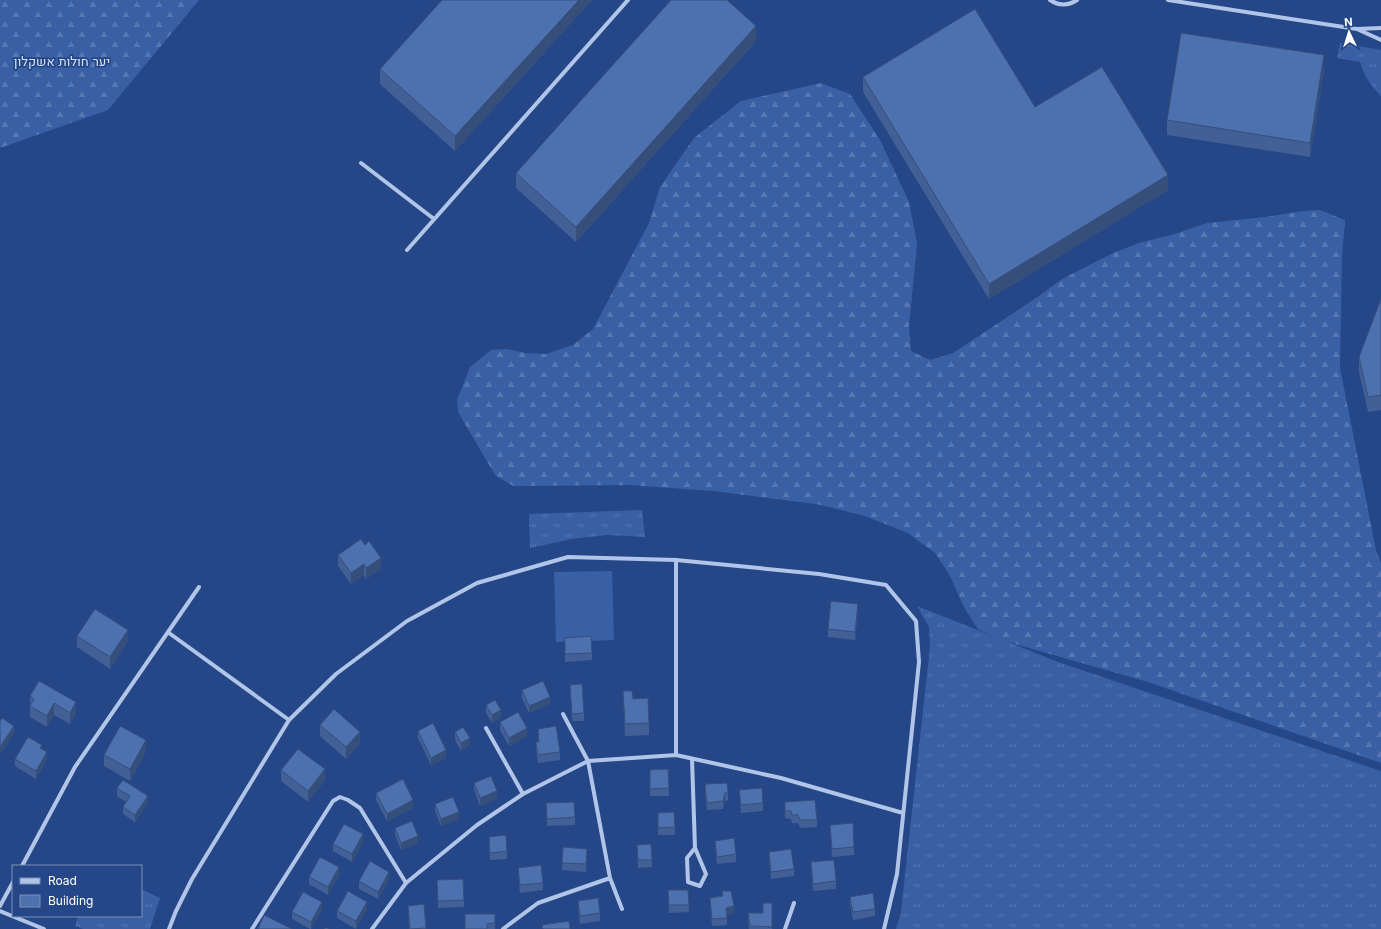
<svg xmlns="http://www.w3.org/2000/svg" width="1381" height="929" font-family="Inter,Heebo,sans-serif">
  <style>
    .grass { fill: url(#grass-tufts) }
    .forest { fill: url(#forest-firs) }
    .pitch { fill: #395fa4 }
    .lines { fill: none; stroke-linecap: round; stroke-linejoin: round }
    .street { stroke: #b1c5e9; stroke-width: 4 }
    .wall { fill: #426096 }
    .shaded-wall { fill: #364e7a }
    .building { fill: #4d70af; stroke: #364e7a }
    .labels { text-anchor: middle; stroke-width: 3.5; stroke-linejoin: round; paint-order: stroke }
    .park-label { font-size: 13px; fill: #d5e1f7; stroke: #254787 }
  </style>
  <defs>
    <pattern id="grass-tufts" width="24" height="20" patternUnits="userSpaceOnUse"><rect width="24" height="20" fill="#395fa4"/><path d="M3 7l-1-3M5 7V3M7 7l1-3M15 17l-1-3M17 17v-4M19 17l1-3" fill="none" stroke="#5777b2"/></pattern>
    <pattern id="forest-firs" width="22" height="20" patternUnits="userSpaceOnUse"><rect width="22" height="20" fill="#395fa4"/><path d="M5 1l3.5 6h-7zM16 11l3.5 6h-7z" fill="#5777b2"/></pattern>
  </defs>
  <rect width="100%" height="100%" fill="#254787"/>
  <!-- grass -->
  <path class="grass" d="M1340,43L1381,50V96C1370,85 1365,77 1360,62L1337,58Z
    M642,510L645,537L607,535L572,539L530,548L529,514Z
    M917,606L1058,662L1381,771V929H896L901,912L930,647L929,627Z
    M141,889L160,898L150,929H83L75,926L78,916H141Z"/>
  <!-- forest -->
  <path class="forest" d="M0,0H199L108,110L0,148Z
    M821,83L850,94L880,140L909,202L917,244L909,327L911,351L930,360L953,353L1039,296L1062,279L1113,253L1139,243L1178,233L1207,223L1266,217L1303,211L1320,210L1345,220L1342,257L1340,368L1376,550L1381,563V763L1148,682L1001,640L978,629L965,609L949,574L935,553L908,533L862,515L816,504L713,491L629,485L513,486L495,475L458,412L457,400L470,367L491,350L507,349L525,353L546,354L573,345L593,329L649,223L660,187L694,138L741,101Z"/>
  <!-- pitch -->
  <path class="pitch" d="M612,571L614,640L556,642L554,572Z"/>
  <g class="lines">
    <!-- street -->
    <path class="street" d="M1050,0C1059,6 1068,6 1077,0
      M1168,0L1357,29L1381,28
      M1359,30L1381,40
      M361,163L434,219
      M407,250L628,0
      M676,560V755
      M169,633L289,720
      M486,728L523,794
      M692,759L695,848L687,858L688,882L700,886L706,874L695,848
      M22,866L75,767L199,587
      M610,878L622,909
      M0,906L13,882
      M0,911L44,929
      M169,929L176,911L192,879L289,720L336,674L407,621L477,583L568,557L676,560L819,574L886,585L916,621L919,662L897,874L884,929
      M252,929L333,801L340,797L348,800L360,808L406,883
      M372,929L406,883L477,825L523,794L588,761L676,755L781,778L903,813
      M503,929L538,903L610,878L588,761L563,714
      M785,929L794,903"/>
  </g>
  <!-- wall -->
  <path class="wall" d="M442,0H592L455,151L380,84V69Z
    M756,41L576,242L516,188V173Z
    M1324,70L1310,157L1167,135V120Z
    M863,77L1035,107L1168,190L989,299L863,92Z
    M1381,299V410L1368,412L1359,372V357Z
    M338,555L381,569L366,579L364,575L351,584L338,566Z
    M858,611L855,640L828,637V629Z
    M77,636L128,641L110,669L77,647Z
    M565,638L592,653V660L565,662Z
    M570,685L584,713V721H572Z
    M522,690L550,704L529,713L522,698Z
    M623,691L633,699L649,723V735L625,736Z
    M30,696L76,702V713L70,724L54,715L47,727L30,717Z
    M486,705L501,717L492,723L486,713Z
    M500,722L527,736L509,746L500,730Z
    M320,725L360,743L346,759L320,736Z
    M538,729L560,752V760L538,763L536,750V742H538Z
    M418,731L446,758L431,765L418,738Z
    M455,732L470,745L461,751L455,740Z
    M42,749L47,759L36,779L15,766V759Z
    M146,751L130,781L104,766V755Z
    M668,769L669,796H650V770Z
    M281,770L325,780L308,802L281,781Z
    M474,783L497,799L480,806L474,790Z
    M705,787L728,792V800L725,801L723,809L707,810L705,795Z
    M117,788L148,803L135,822L123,814V807L126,802L117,796Z
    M739,790L763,803V811L741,813Z
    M376,793L413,808L387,821L376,800Z
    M785,802L817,820V827L800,828L798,823H792L791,819L785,818Z
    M546,803L575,817V825L547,826Z
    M435,804L459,819L441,826L435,811Z
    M674,812L675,835H658V813Z
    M830,825L854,847V855L832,857Z
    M395,828L418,843L401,850L395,835Z
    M489,837L507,851V859L490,860Z
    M715,841L736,854V862L717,864L715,848Z
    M363,842L352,862L333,851V844Z
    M637,845L652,860V867L638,868Z
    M769,852L794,869V876L771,879L769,860Z
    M587,856L586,872L562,870V863Z
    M811,862L836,881V889L813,891L811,870Z
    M518,868L543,883V890L520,893L518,875Z
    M339,875L328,895L309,884V877Z
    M389,879L378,899L359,889V881Z
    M437,880L464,900V907L438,908Z
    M668,890H688L689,912L669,913Z
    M722,891L734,914L727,915V925L712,926L710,905V898L722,896Z
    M850,897L875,909V916L853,920L850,904Z
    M578,901L600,913V921L580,924L578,909Z
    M772,903V929H749L748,913H763Z
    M424,904L426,929H409L408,906Z
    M367,909L356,929L337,918V911Z
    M322,910L311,929H310L292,919V912Z
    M465,914L495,923V929H465Z"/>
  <!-- shaded-wall -->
  <path class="shaded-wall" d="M579,0H592L455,151V136Z
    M756,26V41L576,242V227Z
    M1324,55V70L1310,157V143Z
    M1168,175V190L989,299V284Z
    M381,558V569L366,579V568Z
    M364,564V575L351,584V573Z
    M858,604V611L855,640V632Z
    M128,630V641L110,669V657Z
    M550,697V704L529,713V706Z
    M76,702V713L70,724V713Z
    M54,703V715L47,727V716Z
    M501,710V717L492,723V715Z
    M14,726V734L0,755V747Z
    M527,728V736L509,746V738Z
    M360,732V743L346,759V747Z
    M470,738V745L461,751V743Z
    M146,740V751L130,781V769Z
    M446,750V758L431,765V758Z
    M47,752V759L36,779V771Z
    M325,769V780L308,802V791Z
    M497,791V799L480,806V798Z
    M725,793V801L723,809V801Z
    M148,796V803L135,822V815Z
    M413,800V808L387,821V814Z
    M459,812V819L441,826V819Z
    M363,834V842L352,862V854Z
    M418,836V843L401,850V843Z
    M339,867V875L328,895V887Z
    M389,872V879L378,899V892Z
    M322,902V910L311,929V922Z
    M367,902V909L356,929V921Z
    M734,906V914L726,915V908Z"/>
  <!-- building -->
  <path class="building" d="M442,0H579L455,136L380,69Z
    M671,0H727L756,26L576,227L516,173Z
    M975,9L1035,107L1102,67L1168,175L989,284L863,77Z
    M1181,33L1324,55L1310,143L1167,120Z
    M1381,299V395L1368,397L1359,357Z
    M361,539L365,545L369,541L381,558L366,568L364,564L351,573L338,555Z
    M831,601L858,604L855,632L828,629Z
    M95,609L128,630L110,657L77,636Z
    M591,636L592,653L565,654V638Z
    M39,681L76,702L70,713L54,703L47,716L30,706L34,699L30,696Z
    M543,681L550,697L529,706L522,690Z
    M582,684L584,713L572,714L570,685Z
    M623,691H632L633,699L648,698L649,723L625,724Z
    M495,700L501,710L492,715L486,705Z
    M334,709L360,732L346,747L320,725Z
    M518,712L527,728L509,738L500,722Z
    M2,718L14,726L0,747V721Z
    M433,723L446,750L431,758L418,731Z
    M120,726L146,740L130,769L104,755Z
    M556,726L560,752L538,755L536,742H539L538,729Z
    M463,727L470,738L461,743L455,732Z
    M28,737L42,745L40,748L47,752L36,771L15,759Z
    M298,749L325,769L308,791L281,770Z
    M668,769L669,788L650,789V770Z
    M491,776L497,791L480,798L474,783Z
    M403,779L413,800L387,814L376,793Z
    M123,780L148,796L135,815L123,807L130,796L117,788Z
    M727,783L728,792L725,793L723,801L707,803L705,787L706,784Z
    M762,788L763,803L741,805L739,790Z
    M453,797L459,812L441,819L435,804Z
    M815,800L817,820H800L798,815H792L791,811H785V802Z
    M574,802L575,817L547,819L546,803Z
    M674,812L675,827L658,828V813Z
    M412,821L418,836L401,843L395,828Z
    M853,823L854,847L832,849L830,825Z
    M344,824L363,834L352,854L333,844Z
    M506,835L507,851L490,853L489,837Z
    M734,838L736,854L717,857L715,841Z
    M651,844L652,860H638L637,845Z
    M563,847L587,849L586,864L562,863Z
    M791,849L794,869L771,872L769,852Z
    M320,857L339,867L328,887L309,877Z
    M834,860L836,881L813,884L811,862Z
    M370,861L389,872L378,892L359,881Z
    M541,865L543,883L520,885L518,868Z
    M463,879L464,900L438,901L437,880Z
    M668,890H688L689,905H669Z
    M348,891L367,902L356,921L337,911Z
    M722,891H731L734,906L726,908L727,918L712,919L710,898L723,896Z
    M303,892L322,902L311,922L292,912Z
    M873,893L875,909L853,912L850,897Z
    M598,898L600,913L580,916L578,901Z
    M763,903H772V927L750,926L748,913H763Z
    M424,904L426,928L410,929L408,906Z
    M465,914H495V923L487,924V929H465Z
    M264,915L292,929H258Z
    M569,921L570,929H543L542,925Z
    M326,927L329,929H324Z"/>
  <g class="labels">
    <!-- park labels -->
    <g class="park-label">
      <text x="62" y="66">יער חולות אשקלון</text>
    </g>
  </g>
  <!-- legend -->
  <rect x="12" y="865" width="130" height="52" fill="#254787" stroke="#7c91b7"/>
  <rect x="20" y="878" width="20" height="6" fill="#b1c5e9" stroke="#7c91b7"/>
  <text x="48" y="885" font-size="12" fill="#ffffff">Road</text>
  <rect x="20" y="895" width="20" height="12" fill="#4d70af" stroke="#7c91b7"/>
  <text x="48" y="905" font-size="12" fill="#ffffff">Building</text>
  <!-- north arrow -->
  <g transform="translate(1349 32) rotate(356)" stroke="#254787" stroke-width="3" paint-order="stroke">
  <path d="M0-3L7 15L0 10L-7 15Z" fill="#ffffff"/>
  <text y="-6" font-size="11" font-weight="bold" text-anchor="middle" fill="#ffffff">N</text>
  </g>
</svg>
